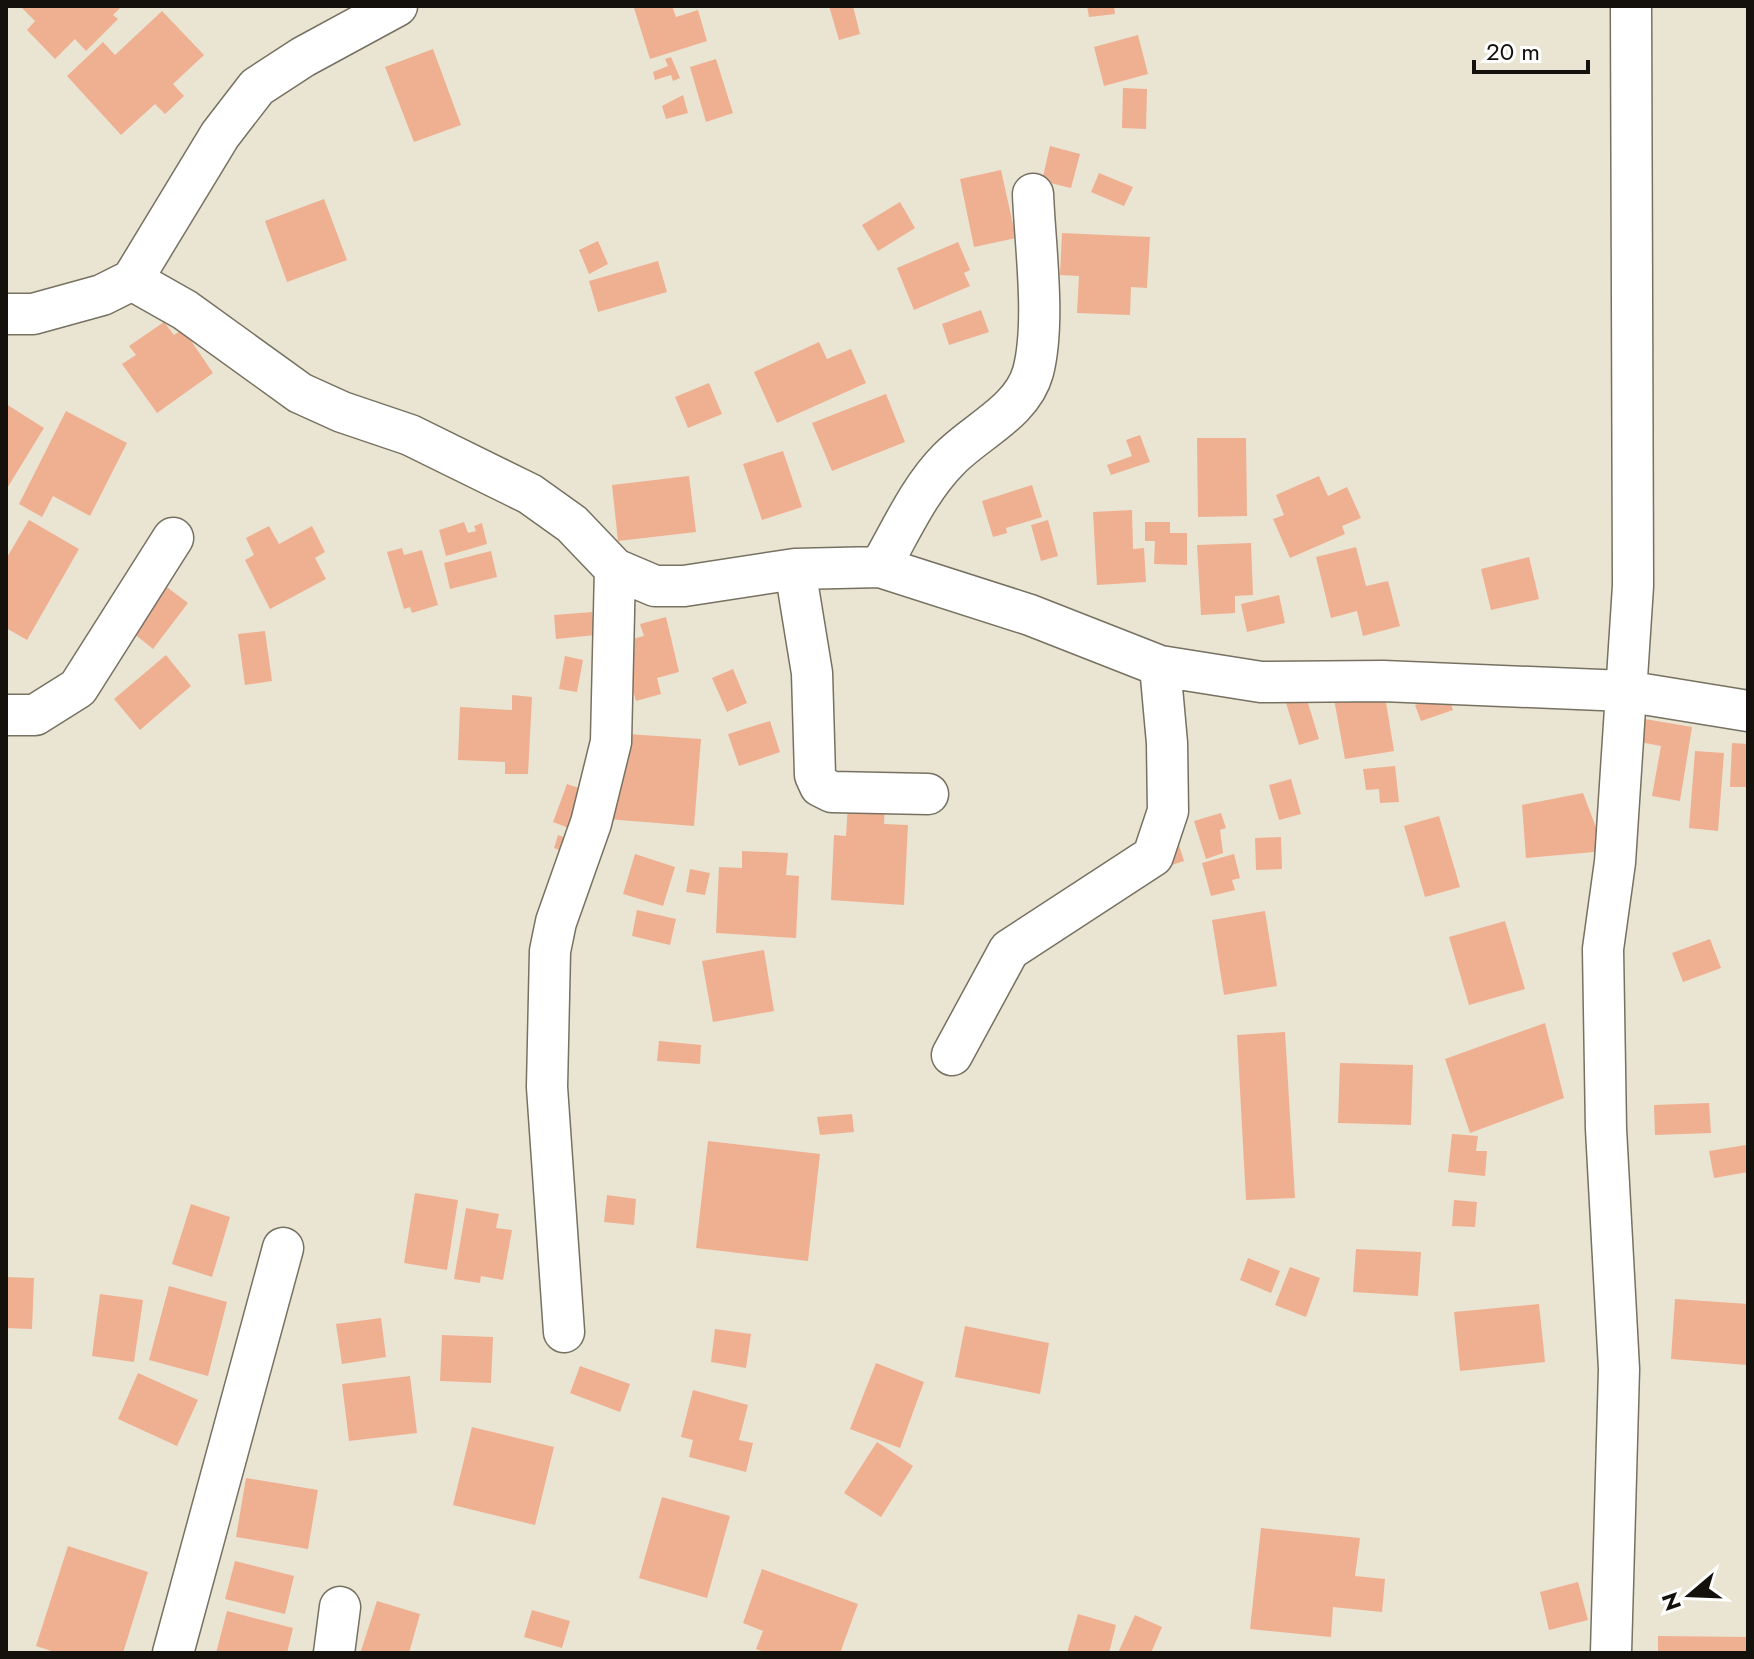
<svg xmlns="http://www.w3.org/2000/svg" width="1754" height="1659" font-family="Jost,sans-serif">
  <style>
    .building { fill: #efb092 }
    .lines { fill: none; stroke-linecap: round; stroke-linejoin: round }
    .minor-casing { stroke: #767161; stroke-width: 43 }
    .minor { stroke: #fff; stroke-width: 40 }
  </style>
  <rect width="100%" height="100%" fill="#eae4d2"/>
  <!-- building -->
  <path class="building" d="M20,6H122L113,15L118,19L86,51L75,39L55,59L27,30L35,21Z
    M640,6H672L676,17L698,10L707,41L650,59L634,8Z
    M829,6H853L860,34L839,40Z
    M1087,6H1114L1115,14L1089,17Z
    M162,11L204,55L173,84L184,96L165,114L155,104L121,135L67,76L103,42L115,55Z
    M1138,35L1148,74L1104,86L1094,47Z
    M433,49L461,125L414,142L385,67Z
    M671,57L680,78L673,81L671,75L655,80L653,72L668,66L665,59Z
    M716,59L733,113L706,122L690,67Z
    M1123,88L1147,89L1146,129L1122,128Z
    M683,95L688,113L666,119L662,106Z
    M1050,146L1080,154L1071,188L1042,181Z
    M1001,170L1016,238L974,247L960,179Z
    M1099,173L1133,187L1124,206L1091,192Z
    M324,199L347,260L287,282L265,221Z
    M900,202L915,228L878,251L862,225Z
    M1062,233L1150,237L1147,288L1131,287L1130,315L1077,313L1079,276L1060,275Z
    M598,241L608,264L589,274L579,250Z
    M958,242L970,270L964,273L970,286L914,310L897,268Z
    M658,261L667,292L598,312L589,281Z
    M981,310L989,332L949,345L942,324Z
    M164,322L174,335L183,329L213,373L157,413L122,364L136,355L129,346Z
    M819,342L827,359L851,349L866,383L777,423L754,372Z
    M709,383L722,414L688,428L675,397Z
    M886,394L905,442L832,471L812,423Z
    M6,404L44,428L6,490Z
    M66,411L127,443L90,516L53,496L42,517L19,504Z
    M1140,435L1150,462L1111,475L1107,465L1132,456L1126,440Z
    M1197,438H1246L1247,516L1198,517Z
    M783,451L802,507L762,520L743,464Z
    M689,476L696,532L618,541L612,485Z
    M1319,476L1328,496L1347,487L1361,518L1342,526L1345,534L1290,558L1273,519L1284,515L1276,495Z
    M1032,485L1042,517L1006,528L1007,533L993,537L982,501Z
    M1132,510L1133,549L1144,548L1146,582L1097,585L1093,512Z
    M29,520L79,549L27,640L6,628V559Z
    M1048,520L1058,556L1041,561L1031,525Z
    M464,522L468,533L476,531L474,526L482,523L487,544L446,556L439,530Z
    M1145,522H1170V533H1187V565L1154,564L1155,541H1145Z
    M269,526L279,544L312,526L325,552L315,558L326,579L270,609L245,560L254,555L246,538Z
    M1251,543L1253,595L1235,596V613L1201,615L1197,545Z
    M1356,547L1366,586L1388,581L1400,626L1363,636L1357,611L1331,618L1316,557Z
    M402,548L404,555L422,550L438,605L412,613L410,607L404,609L387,552Z
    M491,551L497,577L450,589L444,563Z
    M1529,557L1539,599L1491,610L1481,569Z
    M156,579L188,603L153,649L122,624Z
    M1279,595L1285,623L1247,632L1241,604Z
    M592,612L595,635L556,639L554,615Z
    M666,617L679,672L657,678L661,694L636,701L620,642L644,636L640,624Z
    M265,631L272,681L245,685L238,634Z
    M166,655L191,686L140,730L114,699Z
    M565,656L583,660L577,692L559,689Z
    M733,669L747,703L727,712L712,678Z
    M1303,687L1319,739L1299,745L1283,693Z
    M1384,690L1394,751L1345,759L1334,699Z
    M1448,694L1453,710L1421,721L1415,705Z
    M512,695L532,697L528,774H505V762L458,760L460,707L512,710Z
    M1639,718L1692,727L1680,801L1652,796L1661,746L1635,741Z
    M770,721L780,752L739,766L728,734Z
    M613,733L701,739L694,826L607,819Z
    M1732,743L1748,744V787H1730Z
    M1695,751L1724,753L1718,831L1689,828Z
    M1395,766L1399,802L1380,803L1379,789L1366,790L1363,769Z
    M1291,779L1301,814L1279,820L1269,785Z
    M567,784L593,793L579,832L553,822Z
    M1583,793L1605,851L1526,858L1522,805Z
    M848,804L885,806L884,824L908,825L904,905L831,900L834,835L846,836Z
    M1221,813L1226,828L1220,830L1223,853L1206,859L1194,821Z
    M1439,816L1460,887L1425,897L1404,826Z
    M558,835L580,843L575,856L554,848Z
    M1281,837L1282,869L1256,870L1255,838Z
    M1178,842L1184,861L1163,868Z
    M742,851L788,853L786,875L799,876L796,938L716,933L719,867L742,868Z
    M635,854L675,867L663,906L623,894Z
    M1234,854L1240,878L1232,880L1235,890L1211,896L1202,863Z
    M690,869L710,873L705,895L686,892Z
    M637,910L676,919L670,945L632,936Z
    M1265,911L1277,986L1224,995L1212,920Z
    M1505,921L1525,989L1469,1005L1449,937Z
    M1710,939L1721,968L1683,982L1672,953Z
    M764,950L774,1011L713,1022L702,961Z
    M1545,1023L1564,1098L1470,1133L1445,1059Z
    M1285,1032L1295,1198L1246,1200L1237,1035Z
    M659,1041L701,1045L700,1064L657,1061Z
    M1340,1063L1413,1065L1411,1125L1338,1123Z
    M1709,1103L1711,1133L1655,1135L1654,1105Z
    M852,1114L854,1132L820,1135L817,1117Z
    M1452,1134L1478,1136L1476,1151H1487L1485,1176L1448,1172Z
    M708,1141L820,1154L808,1261L696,1248Z
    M1746,1145L1748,1172L1714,1178L1709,1151Z
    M415,1193L458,1200L447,1270L404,1263Z
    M607,1195L636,1199L634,1225L604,1222Z
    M1454,1200L1477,1202L1475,1227L1452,1226Z
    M191,1204L230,1217L212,1277L172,1264Z
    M466,1208L499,1214L496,1228L512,1230L503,1280L481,1276L480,1283L454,1279Z
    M1356,1249L1421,1252L1418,1296L1353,1292Z
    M1248,1258L1280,1271L1271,1293L1240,1280Z
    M1290,1267L1320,1278L1306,1317L1275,1305Z
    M6,1277L34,1278L32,1329L6,1328Z
    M169,1286L227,1302L208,1376L149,1360Z
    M100,1294L143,1300L134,1362L92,1356Z
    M1675,1299L1748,1304V1365L1671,1359Z
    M1539,1304L1545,1362L1460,1371L1454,1312Z
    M381,1318L386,1357L342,1364L336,1324Z
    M965,1326L1049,1343L1040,1394L955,1377Z
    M715,1329L751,1334L746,1368L711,1362Z
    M442,1335L493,1337L491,1383L440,1381Z
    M876,1363L924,1382L900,1448L850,1429Z
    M580,1366L630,1384L620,1412L570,1393Z
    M138,1373L198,1400L177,1446L118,1419Z
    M410,1376L417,1433L349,1441L342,1384Z
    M693,1390L748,1405L739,1440L753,1443L746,1472L689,1457L693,1440L681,1437Z
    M472,1427L554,1447L535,1525L453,1505Z
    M877,1442L913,1466L881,1517L844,1493Z
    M246,1478L318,1490L308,1549L236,1537Z
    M662,1497L730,1516L707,1598L639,1578Z
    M1261,1528L1360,1538L1355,1576L1385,1579L1382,1612L1333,1607L1331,1637L1250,1629Z
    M68,1546L148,1572L123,1653H58L36,1646Z
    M235,1561L294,1576L285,1614L225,1599Z
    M762,1569L858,1604L840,1653H767L756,1649L763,1631L743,1623Z
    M1578,1582L1588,1620L1549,1630L1540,1592Z
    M377,1601L420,1614L409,1653L361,1651Z
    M532,1610L570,1621L562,1648L524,1637Z
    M227,1611L293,1628L287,1653H216Z
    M1078,1614L1116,1625L1109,1653H1067Z
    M1135,1615L1162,1627L1151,1653H1118Z
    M1658,1636L1748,1637V1653H1658Z"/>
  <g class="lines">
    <defs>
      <path id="minor" d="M132,280L185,310L300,393L342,412L410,435L530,494L572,524L615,569L655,586H684L795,569L880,567L1030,615L1160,666L1261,682L1383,681L1625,691L1748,711
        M6,314H33L102,295L132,280L220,135L257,87L303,57L397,6
        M880,567C901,531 919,489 949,459C976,431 1022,412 1033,372C1046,323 1035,245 1033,194
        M795,569L812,673L815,775L820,786L832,792L928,794
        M6,715H35L78,688L173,538
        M952,1055L1009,950L1153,856L1168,811L1167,743L1160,666
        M564,1332L547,1087L550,951L556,922L591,823L611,742L615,569
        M173,1653L283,1248
        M334,1653L340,1607
        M1611,1653L1619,1369L1606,1129L1603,949L1615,862L1633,586L1631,6"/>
    </defs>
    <!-- minor casing -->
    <use href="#minor" class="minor-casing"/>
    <!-- minor -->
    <use href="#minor" class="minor"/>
  </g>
  <!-- border -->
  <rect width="1754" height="1659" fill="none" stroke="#14110c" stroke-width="16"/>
  <!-- north arrow -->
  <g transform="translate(1690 1595) rotate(251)" stroke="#ffffff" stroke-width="6" paint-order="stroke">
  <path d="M0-6L14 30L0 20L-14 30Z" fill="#14110c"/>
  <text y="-12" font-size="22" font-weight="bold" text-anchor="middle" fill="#14110c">N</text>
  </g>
  <!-- scale -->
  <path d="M1474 60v12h114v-12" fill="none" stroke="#14110c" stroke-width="4"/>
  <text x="1486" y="60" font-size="24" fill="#14110c" stroke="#ffffff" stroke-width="6" paint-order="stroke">20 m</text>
</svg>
